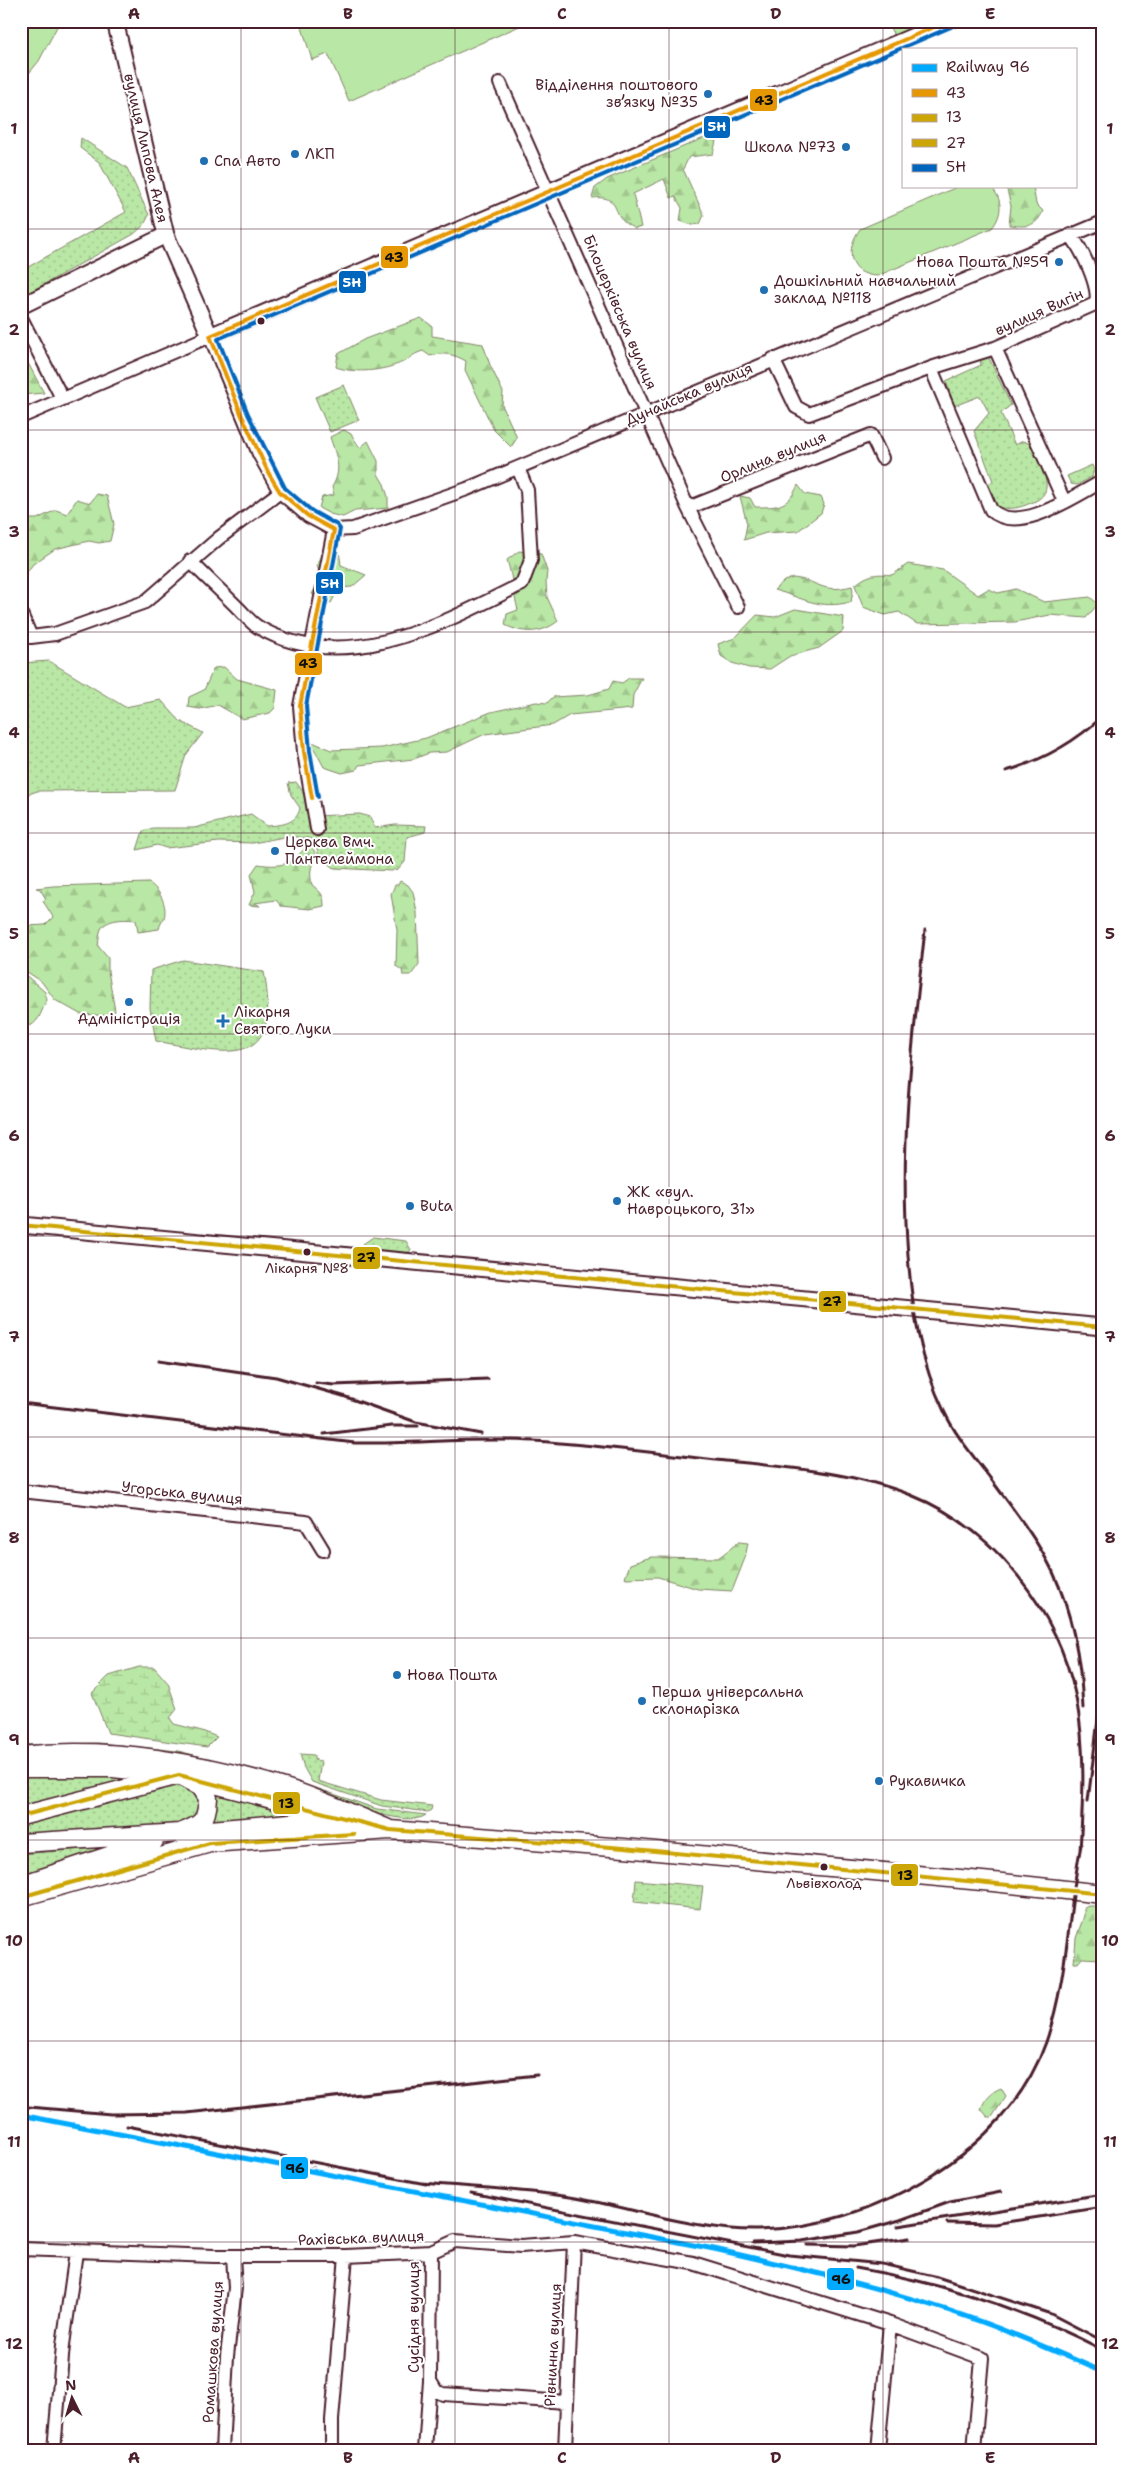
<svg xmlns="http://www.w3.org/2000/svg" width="1124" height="2471" font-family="'Shantell Sans',sans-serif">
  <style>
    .grass { fill: url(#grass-dots); stroke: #828368 }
    .forest { fill: url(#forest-firs); stroke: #828368 }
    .wetland { fill: url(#wetland-marsh); stroke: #828368 }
    .garden { fill: #b9e7a5; stroke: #828368 }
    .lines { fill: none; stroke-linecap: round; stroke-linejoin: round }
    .minor-casing { stroke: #4a1f2b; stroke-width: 16 }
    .tertiary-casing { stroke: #4a1f2b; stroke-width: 19 }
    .secondary-casing { stroke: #4a1f2b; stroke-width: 21 }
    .minor { stroke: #fff; stroke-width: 12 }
    .tertiary { stroke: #fff; stroke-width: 15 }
    .secondary { stroke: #fff; stroke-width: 18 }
    .rail { stroke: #4a1f2b; stroke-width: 3 }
    .bus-1-casing { stroke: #fff; stroke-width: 8 }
    .bus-2-casing { stroke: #fff; stroke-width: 8 }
    .bus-3-casing { stroke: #fff; stroke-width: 8 }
    .bus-4-casing { stroke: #fff; stroke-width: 8 }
    .bus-1 { stroke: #e69804; stroke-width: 4 }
    .bus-2 { stroke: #cca506; stroke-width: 4 }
    .bus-3 { stroke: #cca506; stroke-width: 4 }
    .bus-4 { stroke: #0065bd; stroke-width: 4 }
    .rail-1-casing { stroke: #fff; stroke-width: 9 }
    .rail-1 { stroke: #0af; stroke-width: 5 }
    .grid { fill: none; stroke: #4a1f2b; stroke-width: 1; stroke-opacity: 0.55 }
    .poi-dot { fill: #1f6fb2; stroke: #fff; stroke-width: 2 }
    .bus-dot { fill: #4a1f2b; stroke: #fff; stroke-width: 2 }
    .labels { text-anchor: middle; stroke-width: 4; stroke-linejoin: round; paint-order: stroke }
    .bus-label { font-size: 14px; fill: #4a1f2b; stroke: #fff }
    .poi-label { font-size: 15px; fill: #4a1f2b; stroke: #fff; text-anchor: start }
    .street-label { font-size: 15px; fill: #4a1f2b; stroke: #fff }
    .line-badge { stroke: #fff; stroke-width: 2 }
    .badge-label { font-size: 14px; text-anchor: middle; font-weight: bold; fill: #fff }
    .pale-badge-label { font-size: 14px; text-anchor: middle; font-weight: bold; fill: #111 }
    .neatline { fill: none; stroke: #4a1f2b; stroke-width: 2 }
    .grid-label { font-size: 16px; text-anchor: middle; font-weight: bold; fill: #4a1f2b }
  </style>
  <defs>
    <pattern id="grass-dots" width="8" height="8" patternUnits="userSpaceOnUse" patternTransform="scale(1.25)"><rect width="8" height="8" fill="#b9e7a5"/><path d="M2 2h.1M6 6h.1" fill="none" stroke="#a1c68e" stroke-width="1.8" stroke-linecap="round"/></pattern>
    <pattern id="forest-firs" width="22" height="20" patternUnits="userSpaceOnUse" patternTransform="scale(1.25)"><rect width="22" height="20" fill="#b9e7a5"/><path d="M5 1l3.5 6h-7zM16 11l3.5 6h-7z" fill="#a1c68e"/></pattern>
    <pattern id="wetland-marsh" width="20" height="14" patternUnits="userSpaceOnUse" patternTransform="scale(1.25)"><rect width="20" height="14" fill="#b9e7a5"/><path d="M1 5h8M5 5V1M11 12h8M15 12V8" fill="none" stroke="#a1c68e"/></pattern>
  </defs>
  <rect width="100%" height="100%" fill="#fff"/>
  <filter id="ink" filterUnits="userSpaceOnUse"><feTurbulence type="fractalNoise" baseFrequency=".02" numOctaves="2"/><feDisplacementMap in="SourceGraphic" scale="10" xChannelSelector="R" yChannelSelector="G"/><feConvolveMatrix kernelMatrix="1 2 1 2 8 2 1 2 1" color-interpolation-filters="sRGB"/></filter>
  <g filter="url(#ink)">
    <!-- grass -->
    <path class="grass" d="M887,21H925L927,25L895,38Z
      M81,138L127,168L149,215L144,225L134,234L21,297V271L126,212L99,162L80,148Z
      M988,356L1011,405L1001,413L1015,445L1023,441L1030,444C1039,466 1061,492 1031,503C1019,508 1011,510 997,507L988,484L993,481L974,431L989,413L980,396L954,406L946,381L981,365L980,358Z
      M344,385L359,420L330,432L315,397Z
      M1092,465L1094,470L1092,477L1077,485L1071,484L1067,476Z
      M49,661L125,707L161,700L180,721L203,733L186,755L175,790L37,791L21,797V663Z
      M296,782L311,803L314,816L360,814L370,817L375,828L395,825L426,826L425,832L407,837L405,862L397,871L395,869L392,871L334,868L318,854L316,843L311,839L289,836L253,843L219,842L166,848L157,845L137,850L143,831L153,828H194L251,814L267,826C281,825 297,824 300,808L291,795L288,783Z
      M183,960L264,972C283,1072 226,1054 156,1041L150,1008L151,970Z
      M373,1237L406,1241L411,1250L406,1254L366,1250L363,1244Z
      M99,1743L178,1751L278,1776L269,1778L21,1750V1745Z
      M300,1754L314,1755V1759L321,1762L318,1781L381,1800L432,1806L431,1810L428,1812L382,1806L312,1782L304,1768Z
      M21,1777H125L130,1779L21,1812Z
      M174,1785C190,1785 199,1794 200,1810L188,1826L21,1839V1825Z
      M316,1788L377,1809L426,1815C408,1829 334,1801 316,1788Z
      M214,1792L304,1817L212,1823L216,1808Z
      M122,1846L21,1880V1854Z
      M636,1880L703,1886L700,1909L634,1902Z"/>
    <!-- forest -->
    <path class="forest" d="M704,138L716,141L713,154L689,157L683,169L704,215L700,224L692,225L680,221L682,208L675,196L671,198L664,179L633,194L641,227L635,229C632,227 627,225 624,222C612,210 619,195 592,198L595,188L607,179Z
      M1006,186H1033L1036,204L1043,211C1036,228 1025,227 1009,225L1011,206Z
      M421,318L432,326V336L483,344L490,365L503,392L502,405L517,438L511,447L494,430L465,370L466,361C453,354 444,352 430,356L423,351C410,355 412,358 403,362C384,371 355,374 336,367L338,354L365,339Z
      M21,350L44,393L21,395Z
      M344,430L351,434L360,448L368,441L378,461V474L384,484L388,497V508L355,511L343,517L330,514L319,508L322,497L334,495L332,487C343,469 336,456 330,437Z
      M798,485L805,494L821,497L824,504L821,513L798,531L766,533L744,540L747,524L740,496L750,498L755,507C779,507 788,507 798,485Z
      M97,494L107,496L114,524L110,541L99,543L89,541L55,549L33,564L22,579L21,519H37L56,510L67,514L77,499L90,503Z
      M322,551H339L341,565L366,575L352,587L339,588L331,603L312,594L321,579L317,565Z
      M519,551L541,554L547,571L546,581L547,597L558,621C542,634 523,634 505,625L507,614L518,610C513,592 513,579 507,560Z
      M908,564L943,570L978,595L988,589L998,593L1016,589L1044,602L1090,597L1098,604L1086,618L1050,615L1015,622L917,624L899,612L885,615L863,607L855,585C868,574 876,573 892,575Z
      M793,578C821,581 820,594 852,586L853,591L851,602C818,610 804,598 774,590L784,581Z
      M795,609L844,617L843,631L819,648L790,656L770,669L749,668L732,663L721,656L718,644L735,638L757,615L775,617Z
      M224,667L237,679L277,690L275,708L270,713L242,719L218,705L200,709L188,707L189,697L204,690L214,668Z
      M629,678H642L633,695L632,709L570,715L553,725L485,734L447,752L429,753L414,759L359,765L356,770L342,773L324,767L310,741L331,750L382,748L426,738L491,712L536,702L547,703L553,697L588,695L609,689L613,681L622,683Z
      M311,846C319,856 313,859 311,869C310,874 311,880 312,885C321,892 324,895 324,906L310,909L281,906L276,900L255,903L260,906L249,905L255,892L251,874L258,864C270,866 286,867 296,858C302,852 303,848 311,846Z
      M400,881L408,885L413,892L417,912L419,964L411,975H403L402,970L396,966L397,930L391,894L395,885H398Z
      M149,883C159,889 168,905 164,918C162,922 160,924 159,929L138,932L136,920C126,919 107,918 101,929C99,933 99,941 98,946L108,958V971L115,1011L111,1016L80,1014L55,1000L41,981L21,968V929L26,926L45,925L53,917L43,901L46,899L40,889L36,888L53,886Z
      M21,971L45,992L47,1000C41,1010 41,1020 30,1026L21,1017Z
      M739,1542L748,1543L745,1558L732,1591L698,1589L658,1577L625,1578L630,1564L651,1557L718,1558Z
      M1088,1906H1103V1966L1100,1959L1082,1958L1078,1963H1074L1076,1938L1084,1916V1908Z
      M1001,2088L1006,2096L992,2117H988L981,2109C985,2098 991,2092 1001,2088Z"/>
    <!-- wetland -->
    <path class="wetland" d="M139,1667H154L168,1683L177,1709L170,1718L174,1724L202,1731L217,1737L207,1747L108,1733L92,1693L109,1676Z"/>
    <!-- garden -->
    <path class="garden" d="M21,21H60L39,61L21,83Z
      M300,21H531L349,101L328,54L312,60Z
      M959,186H990C1003,198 1003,214 992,228L877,276C848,275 845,249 860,229Z"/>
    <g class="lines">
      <defs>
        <path id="minor" d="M500,83L688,508L738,607
          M21,318L62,398
          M995,348L1064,501
          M773,359L796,407L809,414L931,368L995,348L1095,304C1103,291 1080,245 1070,235
          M931,368L991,510C1019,536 1076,495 1103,481
          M21,417L210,336L259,454L280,492L308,516L334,530L353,529L467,489L1103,222
          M688,508L871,435L882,458
          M190,561C206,577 223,593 239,609C245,615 251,623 258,627C344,678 444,623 522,584L531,560L527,490L518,468
          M21,614L31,637L55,634L145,602L219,538L280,492
          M317,829L304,752L300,706L334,530
          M21,1491L306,1522L323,1550
          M21,2249L214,2256H346L431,2252L455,2241L521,2246L574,2242L693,2263L890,2324L982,2358L974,2450
          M430,2381L436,2391L443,2394L566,2402
          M54,2450L63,2345L76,2252
          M222,2450L227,2356L235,2288L233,2256
          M332,2450V2420L346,2256
          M425,2450L430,2381L431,2252
          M565,2450L574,2242
          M878,2450L890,2324"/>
        <path id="tertiary" d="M166,235L210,336L949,21
          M21,306L166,235L115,21
          M21,1225L1103,1327"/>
        <path id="secondary" d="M21,1756C112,1746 202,1763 288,1789C322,1800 355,1815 388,1829
          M21,1768H113L167,1774
          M192,1778L332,1815
          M21,1816L179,1775L201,1787L208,1798C207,1821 202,1825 180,1833L21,1843
          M187,1832L290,1823L350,1826
          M21,1885L154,1841
          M21,1897L210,1843L390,1830L624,1848L993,1882L1103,1894"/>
      </defs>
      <!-- minor casing -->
      <use href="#minor" class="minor-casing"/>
      <!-- tertiary casing -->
      <use href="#tertiary" class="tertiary-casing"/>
      <!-- secondary casing -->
      <use href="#secondary" class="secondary-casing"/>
      <!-- minor -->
      <use href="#minor" class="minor"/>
      <!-- tertiary -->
      <use href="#tertiary" class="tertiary"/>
      <!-- secondary -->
      <use href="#secondary" class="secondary"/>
      <!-- rail -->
      <path class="rail" d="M1006,771C1044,760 1074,743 1103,716
        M925,930C913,1038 899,1146 908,1255C912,1308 920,1362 944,1411C957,1439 978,1461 996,1486C1016,1513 1038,1541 1053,1572C1072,1613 1081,1662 1083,1708
        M159,1360L276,1377L343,1396L416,1422L481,1434
        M316,1383L334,1385L488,1379
        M21,1403L355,1443C415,1444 474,1437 534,1441C598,1445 662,1454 726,1461C787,1467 853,1472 911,1495C994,1528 1058,1610 1076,1698C1086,1748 1083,1801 1080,1851
        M324,1434L392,1426H418
        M1088,1801L1103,1679
        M29,2107L111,2114L187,2113L537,2075
        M127,2126L426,2184
        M281,2165L314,2168
        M421,2183C471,2187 521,2189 570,2197C632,2207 695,2231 758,2230C871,2228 1008,2152 1046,2042C1068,1978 1068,1910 1081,1845
        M471,2193L789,2255L882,2264L934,2276L1051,2314L1103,2341
        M947,2223L994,2224L1103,2207
        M898,2226L1103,2194
        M753,2243L802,2241L858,2232L900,2220L950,2202L1001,2192
        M807,2245L854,2246L909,2238
        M856,2268C942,2283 1025,2309 1103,2350"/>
      <defs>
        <path id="bus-1" d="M210,336L948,21
          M210,336L242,416L269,474L280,492L308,516L334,530
          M312,798L304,752L300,706L334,530"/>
        <path id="bus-2" d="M21,1816L179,1775L390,1830L624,1848L1103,1894
          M21,1897L210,1843L354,1834"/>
        <path id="bus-3" d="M21,1225L1103,1327"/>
        <path id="bus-4" d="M318,797L310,751L306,706L340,529L337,525L312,511L285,488L248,414L218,339L951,27"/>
      </defs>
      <!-- bus-1 casing -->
      <use href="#bus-1" class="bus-1-casing"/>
      <!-- bus-2 casing -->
      <use href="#bus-2" class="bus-2-casing"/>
      <!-- bus-3 casing -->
      <use href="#bus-3" class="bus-3-casing"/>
      <!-- bus-4 casing -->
      <use href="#bus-4" class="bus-4-casing"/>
      <!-- bus-1 -->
      <use href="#bus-1" class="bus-1"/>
      <!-- bus-2 -->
      <use href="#bus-2" class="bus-2"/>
      <!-- bus-3 -->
      <use href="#bus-3" class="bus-3"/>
      <!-- bus-4 -->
      <use href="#bus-4" class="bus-4"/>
      <defs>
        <path id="rail-1" d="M21,2115L714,2249C803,2269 893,2290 979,2321C1021,2336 1062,2354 1103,2372"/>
      </defs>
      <!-- rail-1 casing -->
      <use href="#rail-1" class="rail-1-casing"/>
      <!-- rail-1 -->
      <use href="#rail-1" class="rail-1"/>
    </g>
  </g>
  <!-- grid -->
  <path class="grid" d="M241,21V2450M455,21V2450M669,21V2450M883,21V2450M21,229H1103M21,430H1103M21,632H1103M21,833H1103M21,1034H1103M21,1236H1103M21,1437H1103M21,1638H1103M21,1840H1103M21,2041H1103M21,2242H1103"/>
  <!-- markers -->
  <g class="poi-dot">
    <circle cx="708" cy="94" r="5"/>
    <circle cx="846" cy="147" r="5"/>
    <circle cx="295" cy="154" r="5"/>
    <circle cx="204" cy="161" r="5"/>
    <circle cx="1059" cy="262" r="5"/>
    <circle cx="764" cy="290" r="5"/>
    <circle cx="275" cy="851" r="5"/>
    <circle cx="129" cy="1002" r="5"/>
    <path d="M220.5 1013.5h5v5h5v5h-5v5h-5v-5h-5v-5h5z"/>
    <circle cx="617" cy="1201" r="5"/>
    <circle cx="410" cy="1206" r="5"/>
    <circle cx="397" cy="1675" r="5"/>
    <circle cx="642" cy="1701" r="5"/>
    <circle cx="879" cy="1781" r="5"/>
  </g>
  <g class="bus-dot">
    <circle cx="261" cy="321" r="4.5"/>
    <circle cx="307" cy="1252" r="4.5"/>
    <circle cx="824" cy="1867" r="4.5"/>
  </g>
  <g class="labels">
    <!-- bus labels -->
    <g class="bus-label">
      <text x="307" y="1273">Лікарня №8</text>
      <text x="824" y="1888">Львівхолод</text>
    </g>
    <!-- poi labels -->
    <g class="poi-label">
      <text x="698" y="90" text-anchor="end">Відділення поштового<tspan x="698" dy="17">зв’язку №35</tspan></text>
      <text x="836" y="152" text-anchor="end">Школа №73</text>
      <text x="305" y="159">ЛКП</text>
      <text x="214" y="166">Спа Авто</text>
      <text x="1049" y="267" text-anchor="end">Нова Пошта №59</text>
      <text x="774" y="286">Дошкільний навчальний<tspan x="774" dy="17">заклад №118</tspan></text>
      <text x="285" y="847">Церква Вмч.<tspan x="285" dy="17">Пантелеймона</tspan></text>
      <text x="234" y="1017">Лікарня<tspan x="234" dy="17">Святого Луки</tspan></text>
      <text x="129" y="1024" text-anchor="middle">Адміністрація</text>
      <text x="627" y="1197">ЖК «вул.<tspan x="627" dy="17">Навроцького, 31»</tspan></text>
      <text x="420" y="1211">Buta</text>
      <text x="407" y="1680">Нова Пошта</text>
      <text x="652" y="1697">Перша універсальна<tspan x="652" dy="17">склонарізка</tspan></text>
      <text x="889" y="1786">Рукавичка</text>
    </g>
    <!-- street labels -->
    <g class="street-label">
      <text transform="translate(146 148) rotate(77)" y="5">вулиця Липова Алея</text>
      <text transform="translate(620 312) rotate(67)" y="5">Білоцерківська вулиця</text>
      <text transform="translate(1039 312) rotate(-24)" y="5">вулиця Вигін</text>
      <text transform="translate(689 394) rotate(-23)" y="5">Дунайська вулиця</text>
      <text transform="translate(773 457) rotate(-22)" y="5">Орлина вулиця</text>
      <text transform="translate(182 1493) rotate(6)" y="5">Угорська вулиця</text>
      <text transform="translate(361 2238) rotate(-2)" y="5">Рахівська вулиця</text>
      <text transform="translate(414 2317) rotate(-90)" y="5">Сусідня вулиця</text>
      <text transform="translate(553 2345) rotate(-87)" y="5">Рівнинна вулиця</text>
      <text transform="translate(213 2352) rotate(-86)" y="5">Ромашкова вулиця</text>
    </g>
  </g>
  <g class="line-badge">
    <rect x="749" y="88" width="29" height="24" rx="5" fill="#e69804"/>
    <rect x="703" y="115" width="28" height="24" rx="5" fill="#0065bd"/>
    <rect x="380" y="245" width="29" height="24" rx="5" fill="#e69804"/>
    <rect x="338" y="270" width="29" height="24" rx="5" fill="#0065bd"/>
    <rect x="315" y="571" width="29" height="24" rx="5" fill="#0065bd"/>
    <rect x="294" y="652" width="29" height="24" rx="5" fill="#e69804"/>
    <rect x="352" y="1246" width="29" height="24" rx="5" fill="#cca506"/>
    <rect x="818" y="1290" width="29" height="23" rx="5" fill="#cca506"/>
    <rect x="272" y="1791" width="29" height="24" rx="5" fill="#cca506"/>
    <rect x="890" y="1863" width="29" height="24" rx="5" fill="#cca506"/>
    <rect x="280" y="2156" width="29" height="24" rx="5" fill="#0af"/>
    <rect x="826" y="2267" width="29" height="24" rx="5" fill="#0af"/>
  </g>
  <g class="badge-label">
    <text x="717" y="131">5Н</text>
    <text x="352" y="287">5Н</text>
    <text x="330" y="588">5Н</text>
  </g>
  <g class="pale-badge-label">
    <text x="764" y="105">43</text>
    <text x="394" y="262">43</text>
    <text x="308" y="668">43</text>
    <text x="366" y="1262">27</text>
    <text x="832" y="1306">27</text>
    <text x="286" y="1808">13</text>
    <text x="905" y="1880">13</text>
    <text x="295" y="2173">96</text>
    <text x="841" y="2284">96</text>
  </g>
  <!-- margin -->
  <rect width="1124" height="2471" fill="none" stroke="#fff" stroke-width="55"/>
  <!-- legend -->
  <rect x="902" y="48" width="175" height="140" fill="#ffffff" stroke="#b7a5aa"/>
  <rect x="912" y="64" width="25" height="8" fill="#00aaff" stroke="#b7a5aa"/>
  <text x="946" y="72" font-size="15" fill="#4a1f2b">Railway 96</text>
  <rect x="912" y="89" width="25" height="8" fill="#e69804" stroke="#b7a5aa"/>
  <text x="946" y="98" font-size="15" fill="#4a1f2b">43</text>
  <rect x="912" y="114" width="25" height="8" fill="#cca506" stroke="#b7a5aa"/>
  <text x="946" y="122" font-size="15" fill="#4a1f2b">13</text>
  <rect x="912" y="139" width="25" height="8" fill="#cca506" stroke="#b7a5aa"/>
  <text x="946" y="148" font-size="15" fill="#4a1f2b">27</text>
  <rect x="912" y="164" width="25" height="8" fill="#0065bd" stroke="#b7a5aa"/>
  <text x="946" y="172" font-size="15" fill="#4a1f2b">5Н</text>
  <!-- north arrow -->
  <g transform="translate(72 2398) rotate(355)" stroke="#ffffff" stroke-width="4" paint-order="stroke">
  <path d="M0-4L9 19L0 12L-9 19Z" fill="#4a1f2b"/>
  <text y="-8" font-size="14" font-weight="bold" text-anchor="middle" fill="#4a1f2b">N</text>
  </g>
  <rect x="28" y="28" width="1068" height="2416" class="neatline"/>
  <g class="grid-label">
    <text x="134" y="19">A</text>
    <text x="348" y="19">B</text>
    <text x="562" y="19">C</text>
    <text x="776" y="19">D</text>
    <text x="990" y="19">E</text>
    <text x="14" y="134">1</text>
    <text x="1110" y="134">1</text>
    <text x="14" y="335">2</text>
    <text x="1110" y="335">2</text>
    <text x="14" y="537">3</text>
    <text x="1110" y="537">3</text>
    <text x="14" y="738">4</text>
    <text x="1110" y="738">4</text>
    <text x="14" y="939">5</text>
    <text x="1110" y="939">5</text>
    <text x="14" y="1141">6</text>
    <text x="1110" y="1141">6</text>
    <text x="14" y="1342">7</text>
    <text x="1110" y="1342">7</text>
    <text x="14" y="1543">8</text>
    <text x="1110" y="1543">8</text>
    <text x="14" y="1745">9</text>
    <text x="1110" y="1745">9</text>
    <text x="14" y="1946">10</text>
    <text x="1110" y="1946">10</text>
    <text x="14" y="2147">11</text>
    <text x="1110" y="2147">11</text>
    <text x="14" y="2349">12</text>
    <text x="1110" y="2349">12</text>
    <text x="134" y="2463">A</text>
    <text x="348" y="2463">B</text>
    <text x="562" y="2463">C</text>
    <text x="776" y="2463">D</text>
    <text x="990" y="2463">E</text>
  </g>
</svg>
